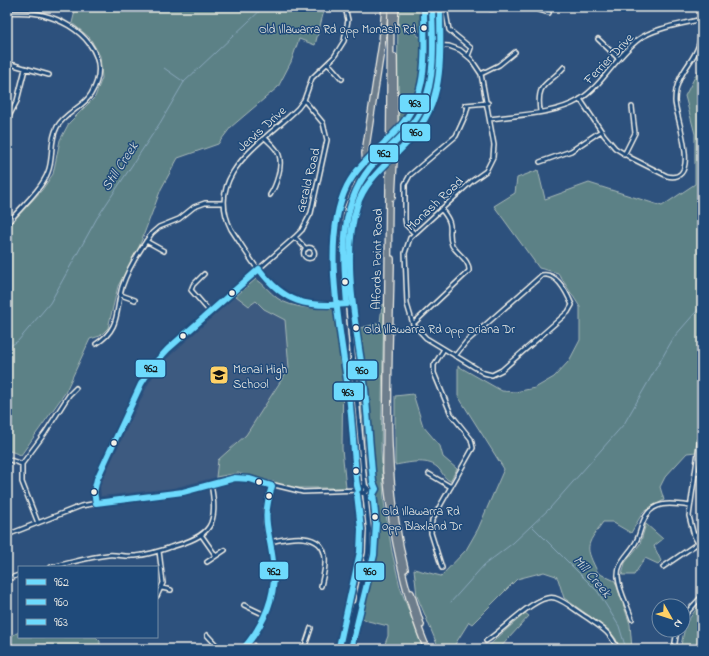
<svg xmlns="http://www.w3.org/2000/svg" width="709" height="656" font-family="'Indie Flower',sans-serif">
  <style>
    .built { fill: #3e5a80 }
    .green { fill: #5c8186; stroke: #a8b9b7 }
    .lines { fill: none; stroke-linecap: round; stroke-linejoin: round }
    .stream { stroke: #8aa8bd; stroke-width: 1 }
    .street-casing { stroke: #f4f1e8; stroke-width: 6 }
    .secondary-casing { stroke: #f4f1e8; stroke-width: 7 }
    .highway-casing { stroke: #f4f1e8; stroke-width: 8 }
    .street { stroke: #1f4a7a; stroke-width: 3 }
    .secondary { stroke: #1f4a7a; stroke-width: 4 }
    .highway { stroke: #6d7d8c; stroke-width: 5.5 }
    .secondary-bridge-casing { stroke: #f4f1e8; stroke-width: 7; stroke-linecap: butt }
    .secondary-bridge { stroke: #1f4a7a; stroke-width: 4 }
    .bus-1-casing { stroke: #1f4a7a; stroke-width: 9 }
    .bus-2-casing { stroke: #1f4a7a; stroke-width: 9 }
    .bus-3-casing { stroke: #1f4a7a; stroke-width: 9 }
    .bus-1 { stroke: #6ddafd; stroke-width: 6 }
    .bus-2 { stroke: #6ddafd; stroke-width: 6 }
    .bus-3 { stroke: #6ddafd; stroke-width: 6 }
    .bus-dot { fill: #f4f1e8; stroke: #1f4a7a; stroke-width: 1.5 }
    .labels { text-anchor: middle; stroke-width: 3; stroke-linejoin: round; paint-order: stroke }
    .bus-label { font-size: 12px; fill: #f4f1e8; stroke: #1f4a7a; text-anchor: start }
    .street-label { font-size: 13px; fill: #f4f1e8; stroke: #1f4a7a }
    .poi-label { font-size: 13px; fill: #f4f1e8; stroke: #1f4a7a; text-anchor: start }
    .water-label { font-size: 14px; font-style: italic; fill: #d9dfdd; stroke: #1f4a7a }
    .line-badge { stroke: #1f4a7a; stroke-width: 1.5 }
    .pale-badge-label { font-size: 11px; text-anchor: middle; font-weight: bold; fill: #111 }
  </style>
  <rect width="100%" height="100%" fill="#2d517d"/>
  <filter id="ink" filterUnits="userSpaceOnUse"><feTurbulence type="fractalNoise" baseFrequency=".025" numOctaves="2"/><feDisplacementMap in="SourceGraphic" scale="8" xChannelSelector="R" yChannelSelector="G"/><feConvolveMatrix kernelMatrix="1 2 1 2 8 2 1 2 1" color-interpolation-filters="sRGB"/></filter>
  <g filter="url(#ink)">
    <!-- built -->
    <path class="built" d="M236,296L249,306L256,301L264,309L285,320L289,368L279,381L260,415L246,435L218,460L216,477L173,488L101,496L100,486L111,462L149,383L161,364Z"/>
    <!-- green -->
    <path class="green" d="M74,7H325L315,45L299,39L291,62L278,87L231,127L218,144L178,158L161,189L139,247L118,286L108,328L100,336L90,339L65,393L21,455L7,450V228L42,190L53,174L60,140L69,123L95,97L102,78L100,56L90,38L72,23L75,11Z
      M398,7H426L424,35L418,30L416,31L417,35L426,41L423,46L421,71L424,80L419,103L414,113L397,131Z
      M702,63V417L696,452L687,453L665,477L660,487L664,500L643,512L631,533L612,522H603C585,547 585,546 598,573L615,581L630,624L632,649H620L616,639L609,630L564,598L558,579L556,576L544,572L517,579L472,624L469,622L454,646L455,649H439L417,596L414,569L441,576L466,550L478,529L504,469L458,396V366L502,391L515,392L535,388L554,377L569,361L580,340V307L558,273L539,268L494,206L515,193L517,178L538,170L545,199L589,183L662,206L695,184V134L685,96Z
      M256,279C264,284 269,292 277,298C292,309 319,309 338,309L343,362L342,449L346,488H293L238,473L216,477L218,460L246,435L289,368L285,320L264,309L256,301L249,306L236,296Z
      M384,304L381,451L384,502L392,552L400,587L423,649H383L388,636V626L368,621L359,616L372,554L374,530L354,332L356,329L380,323L382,305Z
      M413,394L423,426L440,446L443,457L457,469L450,481C443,478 443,472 437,467C426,458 408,463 395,465V396Z
      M646,524L663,539L654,546L661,561L658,564L645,558L634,575H622L625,563L640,544Z
      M700,604L702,606V649H680L686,623Z
      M525,613L529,616L499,649H485Z
      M19,632V637H96L100,641V649H7V638Z"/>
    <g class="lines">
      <!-- stream -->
      <path class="stream" d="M164,68L184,82
        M7,348L18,341L50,303L97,218L160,123L184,82L264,7
        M532,526L598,592L619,626L626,649
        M451,602L484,565L513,543L550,508L624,424L674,337L702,305"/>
      <defs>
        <path id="street" d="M345,7L348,20L344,41L334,57L312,78L304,100L298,108C266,141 203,173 231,229C264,279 278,313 347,304
          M445,7L449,30L471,48L468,56
          M529,7L549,13
          M491,9L498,7
          M7,12C19,13 32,12 43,15C79,24 114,56 91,94C83,108 65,112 57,127C49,142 54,157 48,172C42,189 19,209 7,224
          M598,39L619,59
          M432,45L449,46L460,50L471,59L481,74L494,145L493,157L486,171L472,181L410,238L405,253L407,304L413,324L426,338L484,373L492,375L502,370L568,312L572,305C567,293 557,272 542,275L466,342L455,356
          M7,63L49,75
          M328,63L342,79
          M481,74L499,65L515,52
          M580,99L604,135L615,148L631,158L667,176C703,184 675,115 675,101C675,64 709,58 698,20
          M465,105L488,103
          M540,111C536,81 548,86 564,67
          M490,119C517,115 556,114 579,100C603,85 616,56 639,39C654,28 683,24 702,19
          M7,120L17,101L25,69
          M265,138C270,143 277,148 279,155C283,166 276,186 270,195
          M624,155L635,133L632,107
          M540,162L571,151L601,131
          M414,233L406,225L405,219V184L410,175L456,136L466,114L468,106
          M295,237L306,249
          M146,241L164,251
          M303.5 253a5.5 5.5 0 1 1 11 0a5.5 5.5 0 1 1-11 0Z
          M204,274L193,285L191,290L210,312
          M121,295L135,300
          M413,324L469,271C470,260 457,254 452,245C446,229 457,228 441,209
          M96,344C121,328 115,312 122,287C128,269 141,248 152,233L159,227L179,219L194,207L205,203H224
          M702,424L689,516L694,536L702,550
          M7,459L22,464
          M695,472L702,473
          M429,474L451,487
          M96,503L94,492L97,479L141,384L153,365L168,349L295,237L302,230L311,213L327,140L323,123L304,100
          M38,523L22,482V464L45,433L69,395L76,388
          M7,535L81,506L109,501L183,492L235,478L250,479L303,492L361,490
          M202,536L216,556L225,550
          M694,536L702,532
          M270,542C287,538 323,530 325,558C326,567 323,577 321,586
          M207,562L216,556
          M51,567C70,563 89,557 108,555C116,554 124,557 132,556C145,556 159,551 171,547C211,536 219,525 211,484
          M663,567L698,543
          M442,568L431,533L432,520L473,448L471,439L451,414L434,373V365L444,349
          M7,579L19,575
          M162,588L171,590
          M157,596L163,583L159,551
          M244,605L265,615
          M683,617L702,596
          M632,619C628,606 619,591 618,577C617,563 627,556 634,545C639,538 640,530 643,522C651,500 671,503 690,506
          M207,635L220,649
          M486,641C503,631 536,593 555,598C565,601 576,611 586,617C599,626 612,633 617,649
          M250,642L256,649
          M243,649C263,629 276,596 274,567C273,550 265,533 265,516C265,505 269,496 272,486
          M304,649L311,628
          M674,649L677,630"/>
        <path id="secondary" d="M399,138C440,98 431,59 432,7
          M363,175L374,162
          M359,180L347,209L343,248L364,479L365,486L368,489L365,493
          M365,486L362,487L361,490L362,493H365
          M343,649L355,605
          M347,649L368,553L369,529L365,493"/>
        <path id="highway" d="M391,7L386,471C392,532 403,592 427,649
          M394,29L396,7
          M358,182L366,165L365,153L382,44L385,7
          M392,197L395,140L394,57
          M391,259C390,361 380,469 405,569
          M411,593L421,625"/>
      </defs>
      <!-- street casing -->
      <use href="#street" class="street-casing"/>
      <!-- secondary casing -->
      <use href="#secondary" class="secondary-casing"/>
      <!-- highway casing -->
      <use href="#highway" class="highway-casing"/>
      <!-- street -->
      <use href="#street" class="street"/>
      <!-- secondary -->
      <use href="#secondary" class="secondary"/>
      <!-- highway -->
      <use href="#highway" class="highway"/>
      <defs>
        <path id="secondary-bridge" d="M374,162L399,138"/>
      </defs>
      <!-- secondary-bridge casing -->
      <use href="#secondary-bridge" class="secondary-bridge-casing"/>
      <!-- secondary-bridge -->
      <use href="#secondary-bridge" class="secondary-bridge"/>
      <defs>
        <path id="bus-1" d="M259,269C284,303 307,308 347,304
          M347,304C343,253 338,201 376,161C393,143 413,129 423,106C436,75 433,40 432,7
          M96,503L94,492L97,479L141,384L153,365L168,349L259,269
          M96,503L183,492L235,478L250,479L272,486
          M243,649C264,625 278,594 273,561C269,527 261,522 272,486"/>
        <path id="bus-2" d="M371,498L376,489L373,482C370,451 368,420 365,389C358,334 340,259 357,206C365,180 387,164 405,145C446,104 440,60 440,7
          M351,649L374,555L376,524L373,492"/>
        <path id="bus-3" d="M358,489C355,481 356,471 355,462C353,443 352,424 350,405C344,343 318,244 347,186C358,165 377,151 393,134C431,97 424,56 424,7
          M339,647L360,552L361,529L357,494"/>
      </defs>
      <!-- bus-1 casing -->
      <use href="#bus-1" class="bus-1-casing"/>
      <!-- bus-2 casing -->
      <use href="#bus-2" class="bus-2-casing"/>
      <!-- bus-3 casing -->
      <use href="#bus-3" class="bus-3-casing"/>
      <!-- bus-1 -->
      <use href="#bus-1" class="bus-1"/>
      <!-- bus-2 -->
      <use href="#bus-2" class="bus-2"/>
      <!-- bus-3 -->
      <use href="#bus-3" class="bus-3"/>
    </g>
  </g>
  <!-- icons -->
  <defs>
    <symbol id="school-square" viewBox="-11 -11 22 22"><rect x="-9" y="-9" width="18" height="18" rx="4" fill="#ffd166" stroke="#1f4a7a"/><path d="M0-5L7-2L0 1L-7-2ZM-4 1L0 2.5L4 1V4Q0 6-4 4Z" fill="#111"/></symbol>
  </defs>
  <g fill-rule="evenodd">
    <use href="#school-square" x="208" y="364" width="22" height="22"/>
  </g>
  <!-- markers -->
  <g class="bus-dot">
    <circle cx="424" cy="28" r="3.5"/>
    <circle cx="345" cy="282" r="3.5"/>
    <circle cx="232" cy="293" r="3.5"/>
    <circle cx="356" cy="328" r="3.5"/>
    <circle cx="183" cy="336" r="3.5"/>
    <circle cx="114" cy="443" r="3.5"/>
    <circle cx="356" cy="471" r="3.5"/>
    <circle cx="259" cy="482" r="3.5"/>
    <circle cx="94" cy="492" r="3.5"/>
    <circle cx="269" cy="496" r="3.5"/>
    <circle cx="375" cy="517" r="3.5"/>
  </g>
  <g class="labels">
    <!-- bus labels -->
    <g class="bus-label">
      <text x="416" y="33" text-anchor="end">Old Illawarra Rd opp Monash Rd</text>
      <text x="364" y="333">Old Illawarra Rd opp Oriana Dr</text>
      <text x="382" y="515">Old Illawarra Rd<tspan x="382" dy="15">opp Blaxland Dr</tspan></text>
    </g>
    <!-- street labels -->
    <g class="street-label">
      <text transform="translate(608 58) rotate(-46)" y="5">Ferrier Drive</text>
      <text transform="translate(261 128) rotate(-42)" y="5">Jervis Drive</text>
      <text transform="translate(307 180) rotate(-76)" y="5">Gerald Road</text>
      <text transform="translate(434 203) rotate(-43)" y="5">Monash Road</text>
      <text transform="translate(376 259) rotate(-89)" y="5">Alfords Point Road</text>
    </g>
    <!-- poi labels -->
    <g class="poi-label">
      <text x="233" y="373">Menai High<tspan x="233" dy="15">School</tspan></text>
    </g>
    <!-- water labels -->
    <g class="water-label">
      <text transform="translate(119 166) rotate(-57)" y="5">Still Creek</text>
      <text transform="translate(593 576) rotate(49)" y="5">Mill Creek</text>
    </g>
  </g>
  <g class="line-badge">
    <rect x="399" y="94" width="31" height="19" rx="4" fill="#6ddafd"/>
    <rect x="401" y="123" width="30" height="19" rx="4" fill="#6ddafd"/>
    <rect x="369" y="144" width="30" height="19" rx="4" fill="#6ddafd"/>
    <rect x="135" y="359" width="31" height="19" rx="4" fill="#6ddafd"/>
    <rect x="347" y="360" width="31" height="20" rx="4" fill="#6ddafd"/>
    <rect x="333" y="382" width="31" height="19" rx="4" fill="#6ddafd"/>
    <rect x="259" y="561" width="30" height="19" rx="4" fill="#6ddafd"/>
    <rect x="355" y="562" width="30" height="19" rx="4" fill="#6ddafd"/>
  </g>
  <g class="pale-badge-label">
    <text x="415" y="107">963</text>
    <text x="416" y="136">960</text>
    <text x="384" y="157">962</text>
    <text x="151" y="372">962</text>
    <text x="362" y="374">960</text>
    <text x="348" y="396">963</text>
    <text x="274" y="575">962</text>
    <text x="370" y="575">960</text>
  </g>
  <!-- margin -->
  <rect width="709" height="656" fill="none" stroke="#1f4a7a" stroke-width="24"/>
  <rect x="12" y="12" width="685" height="632" fill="none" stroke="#f4f1e8" stroke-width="1.5" filter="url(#ink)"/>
  <!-- legend -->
  <rect x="18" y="566" width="140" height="72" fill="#1f4a7a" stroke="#748da6"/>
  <rect x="26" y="579" width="20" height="6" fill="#6ddafd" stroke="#748da6"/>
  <text x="54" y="586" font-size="12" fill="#f4f1e8">962</text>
  <rect x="26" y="599" width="20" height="6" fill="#6ddafd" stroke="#748da6"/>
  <text x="54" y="606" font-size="12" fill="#f4f1e8">960</text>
  <rect x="26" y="619" width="20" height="6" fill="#6ddafd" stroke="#748da6"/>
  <text x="54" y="626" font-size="12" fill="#f4f1e8">963</text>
  <!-- north arrow -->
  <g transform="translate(671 618) rotate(129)"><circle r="19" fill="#1f4a7a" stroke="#748da6"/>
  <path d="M0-3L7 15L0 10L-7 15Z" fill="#ffd166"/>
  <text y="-6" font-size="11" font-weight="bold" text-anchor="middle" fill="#f4f1e8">N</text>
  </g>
</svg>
